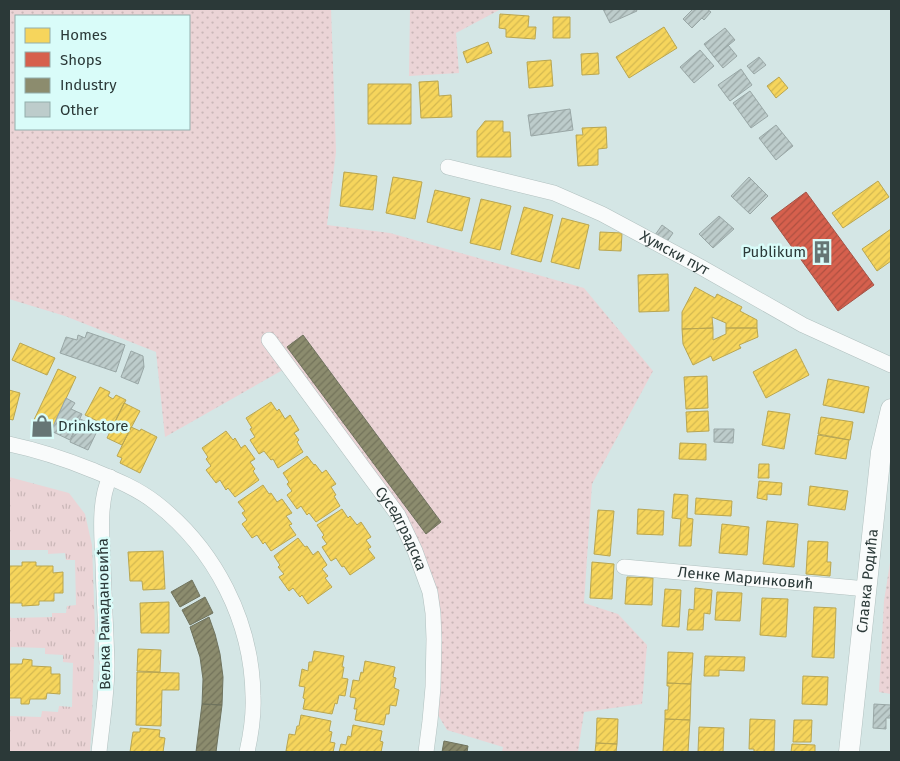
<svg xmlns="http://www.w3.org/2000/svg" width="900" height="761" font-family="'Fira Sans',sans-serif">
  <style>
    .grass { fill: url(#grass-dots); fill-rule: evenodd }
    .park { fill: url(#park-tufts) }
    .homes { fill: url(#homes-hatch); stroke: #b9a651 }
    .shops { fill: url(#shops-hatch); stroke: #a35447 }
    .industry { fill: url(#industry-hatch); stroke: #6f735e }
    .building { fill: url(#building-hatch); stroke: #99a7a6 }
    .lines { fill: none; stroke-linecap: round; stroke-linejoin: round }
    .minor-casing { stroke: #b1c0bf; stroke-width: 16 }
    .tertiary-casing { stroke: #b1c0bf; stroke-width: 21 }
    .minor { stroke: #f9fbfb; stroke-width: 15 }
    .tertiary { stroke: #f9fbfb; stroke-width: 20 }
    .labels { text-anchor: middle; stroke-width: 5; stroke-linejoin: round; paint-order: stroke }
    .poi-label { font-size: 15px; fill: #2b3938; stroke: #d9fcf9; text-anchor: end }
    .street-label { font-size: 15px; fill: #2b3938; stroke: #d9fcf9 }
  </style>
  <defs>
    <pattern id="grass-dots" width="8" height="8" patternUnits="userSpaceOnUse" patternTransform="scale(1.25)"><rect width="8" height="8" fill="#ebd4d6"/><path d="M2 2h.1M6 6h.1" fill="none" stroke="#cab7b8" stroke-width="1.8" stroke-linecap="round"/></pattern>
    <pattern id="park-tufts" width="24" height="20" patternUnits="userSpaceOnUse" patternTransform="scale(1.25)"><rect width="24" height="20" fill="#ebd4d6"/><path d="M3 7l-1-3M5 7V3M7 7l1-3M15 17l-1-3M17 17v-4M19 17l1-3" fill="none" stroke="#cab7b8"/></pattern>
    <pattern id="homes-hatch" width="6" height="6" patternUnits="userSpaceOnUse" patternTransform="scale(1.25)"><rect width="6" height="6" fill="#f6d55c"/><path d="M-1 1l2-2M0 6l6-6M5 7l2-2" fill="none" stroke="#d3b851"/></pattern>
    <pattern id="shops-hatch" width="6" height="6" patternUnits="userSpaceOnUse" patternTransform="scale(1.25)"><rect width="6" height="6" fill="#d6604d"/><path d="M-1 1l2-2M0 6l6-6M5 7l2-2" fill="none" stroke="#ae5041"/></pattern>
    <pattern id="industry-hatch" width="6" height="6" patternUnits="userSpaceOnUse" patternTransform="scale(1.25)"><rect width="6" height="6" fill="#8c8c6e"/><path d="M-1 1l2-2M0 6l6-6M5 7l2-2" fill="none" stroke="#73735b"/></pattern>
    <pattern id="building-hatch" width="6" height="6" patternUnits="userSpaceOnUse" patternTransform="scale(1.25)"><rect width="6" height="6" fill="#bdcccb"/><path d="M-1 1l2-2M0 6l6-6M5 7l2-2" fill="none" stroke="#9aa7a6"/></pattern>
  </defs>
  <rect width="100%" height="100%" fill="#d4e6e5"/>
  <!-- grass -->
  <path class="grass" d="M9,9H331L336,152L327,225L390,233L584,288L653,371L592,484L584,603L618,614L647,645L642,704L584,712L578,752H502L503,747L447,730L432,705L430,592L398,515L288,367L165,437L156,352L65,316L9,299ZM16,16H189V129H16Z
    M410,9H501L456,33L459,73L409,76Z
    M891,556V694L879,692L884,601Z"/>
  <!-- park -->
  <path class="park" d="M9,477L69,493L85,514L92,545L95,629L92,717L90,752H9V716L41,717L42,711L58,712L59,706L72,707L73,663L63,662V655L45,654V648L11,647L10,652H9V616H10L11,618L52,617V613H66L67,606L76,605L75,560H66L65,553L48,554V550H10L9,554Z"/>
  <!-- homes -->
  <path class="homes" d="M500,14L529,16L528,27H536L535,39L506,37V29L499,28Z
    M553,17H570V38H553Z
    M664,27L677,48L629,78L616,57Z
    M488,42L492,53L467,63L463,52Z
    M598,53L599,74L582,75L581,54Z
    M551,60L553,86L529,88L527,62Z
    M779,77L788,88L776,98L767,86Z
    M438,81L439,96L451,95L452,117L421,118L419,82Z
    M368,84H411V124H368Z
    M485,121H503V132H510L511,157H477V131Z
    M606,127L607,148L598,149V165L578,166L576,135H583L582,128Z
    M344,172L377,176L373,210L340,206Z
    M393,177L422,182L415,219L386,213Z
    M878,181L889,197L843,228L832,213Z
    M435,190L470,198L462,231L427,222Z
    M481,199L511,206L500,250L470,243Z
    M524,207L553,215L541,262L511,254Z
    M562,218L589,225L579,269L551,262Z
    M891,229V261L877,271L862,249Z
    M600,232L622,233L621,251L599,250Z
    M668,274L669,311L639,312L638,275Z
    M695,287L715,298L717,294L742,307L740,311L757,320V328H726V323L712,317L713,328L682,329V312Z
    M713,328V340L726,334V328H757L758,337L739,345L741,348L713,361L711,356L693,365L683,344L682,329Z
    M20,343L55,358L47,375L12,360Z
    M796,349L809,375L766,398L753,372Z
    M58,369L76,377L51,431L33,422Z
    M707,376L708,408L686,409L684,377Z
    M828,379L869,387L864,413L823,405Z
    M100,387L110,392L108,396L113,399L116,395L126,400L112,428L85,415Z
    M9,390L20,393L13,420L9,419Z
    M271,402L277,411L279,409L285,419L290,415L299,430L294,433L299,440L297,442L303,452L278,468L273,459L271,460L264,451L259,454L250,440L255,437L250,429L252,428L246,418Z
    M124,403L140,411L122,445L107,438Z
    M708,411L709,431L687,432L686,412Z
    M768,411L790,414L784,449L762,445Z
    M821,417L853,422L850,440L818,434Z
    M131,427L140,431L141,429L157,437L140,473L120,463L122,458L117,456Z
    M226,431L233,440L235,438L241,448L245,445L255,459L250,462L255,469L253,471L259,480L235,497L228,488L226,490L220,480L216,483L206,470L211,466L206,459L208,457L202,448Z
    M818,435L849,440L846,459L815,454Z
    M680,443L706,444V460L679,459Z
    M307,456L314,465L315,464L322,473L326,470L336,484L331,487L336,495L334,496L340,506L316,522L309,513L307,515L301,506L297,509L287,495L292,491L287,484L289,482L283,473Z
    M759,464H769V478H758Z
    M759,481L782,483L781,495L767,494V500L757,498Z
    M263,485L269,494L271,493L277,502L282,499L292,513L286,516L292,524L289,525L296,535L271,551L265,542L263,544L257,535L252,538L242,524L247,520L242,513L245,511L238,502Z
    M810,486L848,491L845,510L808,505Z
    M674,494L688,495L687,518L693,519L691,546H679L681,519L672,518Z
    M696,498L732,501L731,516L695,514Z
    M342,509L348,518L350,516L357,525L361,522L371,537L366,540L371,547L368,549L375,558L350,575L344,566L342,567L336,558L331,561L322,547L327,544L322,537L324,535L317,525Z
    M638,509L664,511L663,535L637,534Z
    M598,510L614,511L610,556L594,554Z
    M767,521L798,524L794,567L763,564Z
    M722,524L749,527L747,555L719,553Z
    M298,538L305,547L307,546L313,555L318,551L327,565L322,569L328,576L325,578L332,587L308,604L302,595L300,597L293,588L289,591L279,577L284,574L278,567L280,565L274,556Z
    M808,541L828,542L827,562H831L830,576L806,574Z
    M163,551L165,589L143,590L142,581H130L128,552Z
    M22,562H36V566H53V573L63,572V593H54V601H39V605L22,606V603H9V566H22Z
    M592,562L614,564L612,599L590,598Z
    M627,577L653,578L652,605L625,604Z
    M695,588L712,590L710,614L704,613L703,630H687L689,609L694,610Z
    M665,589L681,590L679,627L662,626Z
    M717,592L742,593L740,621L715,620Z
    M762,598L788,599L786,637L760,635Z
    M169,602V633H141L140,603Z
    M814,607L836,608L834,658L812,657Z
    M138,649L161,650L160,672L137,671Z
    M314,651L344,656L342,667H344L342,678L348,679L345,696L339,695L337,704L335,703L332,714L303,709L305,699L303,698L305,687L299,686L302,669L308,671L309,662H312Z
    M668,652L693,653L691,684L667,683Z
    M705,656L745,657L744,671L719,670V676H704Z
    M23,659L32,660V666L51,667V674H60V694L47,693L46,699H30L29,704H21V698H9V664H22Z
    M365,661L395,667L393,677L396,678L394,688L399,690L396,706L390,705L389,714H386L384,725L355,720L357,709H354L356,698L350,697L353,680L359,681L361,672L363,673Z
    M137,672L179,673V690H162L161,726L136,725Z
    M803,676L828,677L827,705L802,704Z
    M667,683L691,684L690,720L665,719V710H668L669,686H667Z
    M301,715L331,721L329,731L332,732L330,742L335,743L333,752H292L286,751L289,734L295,735L297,726H299Z
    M597,718L618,719L617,744L596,743Z
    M665,719L690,720L688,752H663Z
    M750,719L775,720L774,752H754V749H749Z
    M794,720H812L811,742H793Z
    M353,725L382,731L380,741L383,742L381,752H339L341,744L346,745L348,736L351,737Z
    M699,727L724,728L723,752H698Z
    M140,728L160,730L159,737L165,738L163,752H130L133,732H140Z
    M596,743L617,744L616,752H595Z
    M792,744L815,745V752H791Z"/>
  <!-- shops -->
  <path class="shops" d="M806,192L874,285L838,311L771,218Z"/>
  <!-- industry -->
  <path class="industry" d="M303,335L441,522L426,534L287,347Z
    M192,580L200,596L180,607L171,592Z
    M205,597L213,613L190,625L182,610Z
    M209,617L215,634L220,654L223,677L222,705L202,704L203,679L200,657L190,627Z
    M202,704L222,705L216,752H196Z
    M444,741L468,746L467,752H442Z"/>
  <!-- building -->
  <path class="building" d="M603,9H636L637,11L610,23Z
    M693,9H707L711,12L704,20L702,18L692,28L683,19Z
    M725,28L735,40L714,57L704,44Z
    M728,45L737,56L723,68L714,57Z
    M700,50L714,66L694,83L680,67Z
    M759,57L766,65L754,74L747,66Z
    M741,69L752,85L730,101L718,85Z
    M750,91L768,116L751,128L733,103Z
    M570,109L573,130L531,136L528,115Z
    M776,125L793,146L776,160L759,138Z
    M749,177L768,196L750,214L731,196Z
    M719,216L734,229L713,248L699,234Z
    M662,225L673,233L666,243L655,235Z
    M87,332L125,345L116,372L60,353L66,337L77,340L78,335L85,338Z
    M131,351L143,356L144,367L138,384L121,377Z
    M66,398L75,403L71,409L82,414L70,440L51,431Z
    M80,419L99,427L88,450L70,442Z
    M714,429H734L733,443L714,442Z
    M874,704L891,705V718H886V729L873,728Z"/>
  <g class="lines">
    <defs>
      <g id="minor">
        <path id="s1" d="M448,167L554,193L602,214L699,266L803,325L891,365"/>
        <path id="s2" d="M269,340L398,515L415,551L430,592L433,613L434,639L433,687L430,721L426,752"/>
        <path d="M9,444C37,450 65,459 92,470C114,479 137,488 156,503C215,549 252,621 253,696C254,715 251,734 247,752"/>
        <path id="s3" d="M624,567L867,589"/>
        <path d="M99,752C102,723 107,694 107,664C106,631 104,598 103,564C102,537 98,502 110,477"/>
      </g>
      <g id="tertiary">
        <path id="s4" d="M849,752L881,452L891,409"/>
      </g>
    </defs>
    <!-- minor casing -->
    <use href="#minor" class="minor-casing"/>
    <!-- tertiary casing -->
    <use href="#tertiary" class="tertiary-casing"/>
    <!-- minor -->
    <use href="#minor" class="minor"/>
    <!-- tertiary -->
    <use href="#tertiary" class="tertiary"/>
  </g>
  <!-- icons -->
  <defs>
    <symbol id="building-bare" viewBox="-9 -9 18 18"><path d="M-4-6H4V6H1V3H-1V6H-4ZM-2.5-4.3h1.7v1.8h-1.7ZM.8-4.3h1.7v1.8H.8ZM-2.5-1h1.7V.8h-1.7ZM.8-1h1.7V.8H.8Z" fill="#667675" stroke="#d9fcf9" stroke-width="2.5" paint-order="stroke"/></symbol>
    <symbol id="shop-bare" viewBox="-9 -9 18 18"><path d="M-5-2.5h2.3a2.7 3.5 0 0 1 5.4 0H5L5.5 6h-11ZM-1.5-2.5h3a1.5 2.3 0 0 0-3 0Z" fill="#667675" stroke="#d9fcf9" stroke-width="2.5" paint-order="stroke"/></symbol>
  </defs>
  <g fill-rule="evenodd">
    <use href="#building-bare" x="806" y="236" width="32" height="32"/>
    <use href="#shop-bare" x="26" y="410" width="32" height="32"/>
  </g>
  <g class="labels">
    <!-- poi labels -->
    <g class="poi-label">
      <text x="806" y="257">Publikum</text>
      <text x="58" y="431" text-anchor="start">Drinkstore</text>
    </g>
    <!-- street labels -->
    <g class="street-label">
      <text dy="5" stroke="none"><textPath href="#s1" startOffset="244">Хумски пут</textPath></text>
      <text dy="5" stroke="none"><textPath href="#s2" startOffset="231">Суседградска</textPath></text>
      <text dy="5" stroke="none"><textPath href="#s3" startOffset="122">Ленке Маринковић</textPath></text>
      <text dy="5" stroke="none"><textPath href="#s4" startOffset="172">Славка Родића</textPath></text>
      <text transform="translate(104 614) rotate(-91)" y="5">Вељка Рамадановића</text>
    </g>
  </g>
  <!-- border -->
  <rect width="900" height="761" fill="none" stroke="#2b3938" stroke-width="20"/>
  <!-- legend -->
  <rect x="15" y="15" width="175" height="115" fill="#d9fcf9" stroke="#93aeac"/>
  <rect x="25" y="28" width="25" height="15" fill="#f6d55c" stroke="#93aeac"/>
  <text x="60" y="40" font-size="15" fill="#2b3938">Homes</text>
  <rect x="25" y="52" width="25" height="15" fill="#d6604d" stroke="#93aeac"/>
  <text x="60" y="65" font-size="15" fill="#2b3938">Shops</text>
  <rect x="25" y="78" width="25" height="15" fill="#8c8c6e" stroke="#93aeac"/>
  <text x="60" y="90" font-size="15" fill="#2b3938">Industry</text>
  <rect x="25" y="102" width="25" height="15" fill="#bdcccb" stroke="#93aeac"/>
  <text x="60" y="115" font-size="15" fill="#2b3938">Other</text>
</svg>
